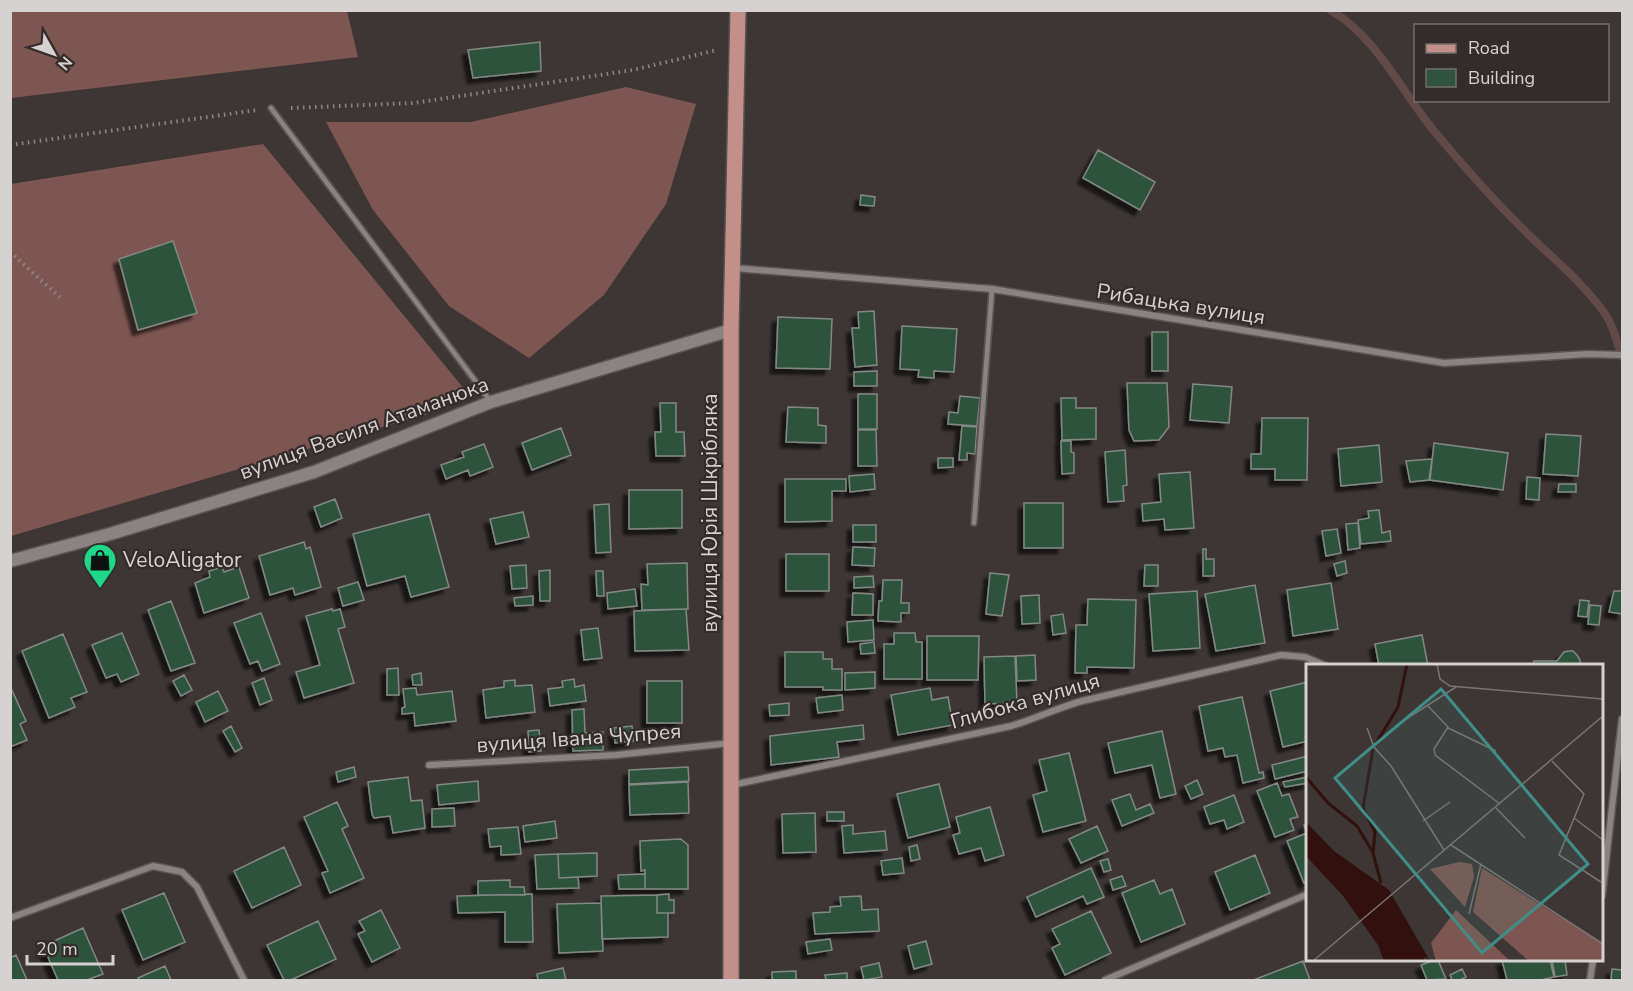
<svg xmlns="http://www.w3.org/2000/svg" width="1633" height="991" font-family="'Nunito Sans',sans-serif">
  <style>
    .forest { fill: #7e5651 }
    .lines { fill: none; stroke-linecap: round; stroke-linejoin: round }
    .stream { stroke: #624a48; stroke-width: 8 }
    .building { fill: #2f533e; stroke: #828985; stroke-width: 1.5; filter: url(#shadow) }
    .lane-casing { stroke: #595352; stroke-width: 8 }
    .street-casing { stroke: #595352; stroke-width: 9 }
    .secondary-casing { stroke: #595352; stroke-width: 15 }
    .primary-casing { stroke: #595352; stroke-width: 18 }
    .path { stroke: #8d8887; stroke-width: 4; stroke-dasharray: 1.5 4.5; stroke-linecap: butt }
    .lane { stroke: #8b8382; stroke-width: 4.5 }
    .street { stroke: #8b8382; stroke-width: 6 }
    .secondary { stroke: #8b8382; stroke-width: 12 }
    .primary { stroke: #c38f89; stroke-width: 15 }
    .labels { text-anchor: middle; stroke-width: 4.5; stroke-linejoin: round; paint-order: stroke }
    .street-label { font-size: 21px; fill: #d6d2d1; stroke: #332c2b }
    .poi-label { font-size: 21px; fill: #d6d2d1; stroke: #332c2b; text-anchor: start }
    .inset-river { fill: none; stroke: #31100d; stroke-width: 3 }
    .inset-road { fill: none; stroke: #7a7473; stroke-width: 1.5 }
    .view { fill: #418d87; fill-opacity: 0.15; stroke: #418d87; stroke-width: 3 }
    .inset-edge { fill: none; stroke: #d6d2d1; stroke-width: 3 }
  </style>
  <defs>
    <filter id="shadow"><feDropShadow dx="-5.5" dy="5.5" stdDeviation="1.5" flood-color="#0009"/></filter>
  </defs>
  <rect width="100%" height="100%" fill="#3d3635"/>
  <!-- forest -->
  <path class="forest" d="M10,11H347L358,57L11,98Z
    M626,87L696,104L666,204L604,295L529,358L449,306L373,210L326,122H471Z
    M263,144L465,390L430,413L11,536V184Z"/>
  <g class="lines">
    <!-- stream -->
    <path class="stream" d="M1330,10C1375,35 1402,92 1434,131C1460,162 1488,194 1517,223C1545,252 1579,278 1603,311C1614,326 1616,340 1622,357"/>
  </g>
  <!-- building -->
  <path class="building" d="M540,42L541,71L473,78L468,50Z
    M1098,150L1155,182L1140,210L1083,178Z
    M861,195L875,197L874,206L860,205Z
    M173,241L197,313L138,330L119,259Z
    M874,311L877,365L855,367L852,328H859L858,312Z
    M778,317L832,319L830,369L776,368Z
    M902,326L957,329L954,372L934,371V378L918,377L919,370L900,369Z
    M1152,332H1168V371H1152Z
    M877,371V386H854V372Z
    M1127,383H1167L1169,427L1159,440L1134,441L1129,430Z
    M1193,384L1232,387L1229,423L1190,420Z
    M858,394H877V429H858Z
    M960,396L980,398L977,426L948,424L949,412L958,413Z
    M1061,398H1076V408H1096V439L1062,440Z
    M660,403H676V432H684L685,456H656L655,432H661Z
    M788,407L818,408V425L826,426V443L786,442Z
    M1262,418H1308L1307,480H1275V469H1251V454H1261Z
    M962,426L977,427L975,454L967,453V460H959Z
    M561,428L571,455L532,470L522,443Z
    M858,430H876L877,466H858Z
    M1546,434L1581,436L1578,476L1543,474Z
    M1061,441H1071V452L1074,453V473L1062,474Z
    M1434,443L1508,453L1503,490L1430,480Z
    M484,444L493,467L470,476L468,470L446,479L441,465L464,457L462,452Z
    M1379,445L1382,482L1341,486L1338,449Z
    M1125,450L1127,485L1123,486L1124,501L1108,502L1105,452Z
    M938,458H953V467L938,468Z
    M1432,459L1429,480L1410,482L1406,461Z
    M1190,472L1194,528L1165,530L1164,519L1143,521L1142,504L1161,502L1159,474Z
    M874,474L875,489L850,492L849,476Z
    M1527,477L1540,478L1539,500L1526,499Z
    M785,479H846V491H832V521L785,522Z
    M1559,484H1576V492H1558Z
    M629,490H682V528L629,529Z
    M335,499L342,518L321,527L314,507Z
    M1024,503H1063V548H1024Z
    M609,504L611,552L596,553L594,505Z
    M1379,510L1382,533L1390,531L1391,541L1361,544L1358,520L1369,518L1368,511Z
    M523,512L529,537L496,544L490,519Z
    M429,514L449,587L411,597L405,576L367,586L353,534Z
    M1358,523L1360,548L1348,550L1346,524Z
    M853,525H876V542H853Z
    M1337,529L1341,553L1326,556L1322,531Z
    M304,542L306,549L310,547L321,587L295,595L293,588L270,595L259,556Z
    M853,547L875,548L874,566L852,565Z
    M1203,549H1206V559H1214V576H1203Z
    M786,554H829V591H786Z
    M1345,561L1347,573L1337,576L1334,564Z
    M687,563L688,609L642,610L641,584L648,585L647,564Z
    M526,565L527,588L512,589L510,566Z
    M1145,565H1158V586H1144Z
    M222,567L224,572L239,567L249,598L204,613L195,583L210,577L209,571Z
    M550,570V601H540L539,571Z
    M596,571H603L604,596H597Z
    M990,573L1009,575L1002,616L986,614Z
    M873,576L874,587L854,588V577Z
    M883,580H902L901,603H909V613H901V622L878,621L879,601H882Z
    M358,582L364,600L343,606L338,588Z
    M1331,583L1338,629L1293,636L1287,590Z
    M1255,585L1265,643L1216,651L1205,594Z
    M635,589L637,606L608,609L607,593Z
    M1197,591L1200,648L1153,651L1149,594Z
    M1614,591H1622V614L1609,612Z
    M853,593L873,594V615H852Z
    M1039,595L1040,623L1022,624L1021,596Z
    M533,596V605L515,606L514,598Z
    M1088,599L1136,600L1134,668L1087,667V673H1075L1076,625H1087Z
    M1580,600L1589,601L1587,617L1578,616Z
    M171,601L195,663L171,671L148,610Z
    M1590,605L1601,606L1599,625L1588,624Z
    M332,609L333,611L340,609L345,627L338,629L354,683L304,698L296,672L320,665L306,616Z
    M686,609L689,650L635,651L634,611Z
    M261,613L280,664L262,671L258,661L250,664L234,623Z
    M1063,614L1066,633L1053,635L1051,616Z
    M873,620L874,640L848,642L847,622Z
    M598,628L602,658L584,660L581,630Z
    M122,633L139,674L121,682L117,674L106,678L92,645Z
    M894,633H915L916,642H922V679H884V644H894Z
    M63,634L87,692L71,698L75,707L49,718L22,651Z
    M1422,635L1428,666H1379L1375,644Z
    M927,636H979L978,680H927Z
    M874,642L875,653L861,654L860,644Z
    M1569,651H1573L1577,655L1580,660V666H1533L1534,661H1557L1564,652Z
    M785,652H823V659H832V669H842V690H823V687H785Z
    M1035,655L1036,680L1017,681L1016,656Z
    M1015,656L1017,703L985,704L984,657Z
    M398,668L399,695H387V669Z
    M875,672V688L845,690V673Z
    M421,673L422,685H413L412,675Z
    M184,675L192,690L181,696L173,681Z
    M264,678L272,700L260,705L252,683Z
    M574,679L575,687L584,685L586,701L550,706L548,689L563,687L562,681Z
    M515,680V686L532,685L535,712L486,718L483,690L504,687V681Z
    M647,681H682V723H647Z
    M1308,682V741L1283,747L1270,691Z
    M10,686L26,721L20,724L27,740L10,747Z
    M416,688L417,695L452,691L456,721L415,726L414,713L402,714V708L405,707L403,689Z
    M930,688L932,700L948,697L953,725L898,735L891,695Z
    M218,691L228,711L205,722L196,702Z
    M842,695L843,710L818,713L816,698Z
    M1242,697L1259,773L1263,772L1264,778L1243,783L1237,755L1225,757L1223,748L1208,751L1199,706Z
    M789,703V715L770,716L769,705Z
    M584,709L585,733L603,732V750L573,751L572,710Z
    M863,725L864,739L837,742L839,757L771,765L770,736Z
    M231,726L242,748L235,752L223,731Z
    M632,726L634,741L615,743L614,728Z
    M539,730L541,751L529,752L528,731Z
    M1162,731L1176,794L1160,798L1152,765L1115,773L1108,743Z
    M1069,753L1086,821L1043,832L1033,795L1047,791L1039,760Z
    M1308,756V771L1275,779L1272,765Z
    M354,767L356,777L338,782L336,772Z
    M688,767L689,781L629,784V770Z
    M408,777L411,801L422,800L425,828L393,833L390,816L374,818L372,814L368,782Z
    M1308,777V783L1285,787L1283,782Z
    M1197,780L1203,794L1191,799L1185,786Z
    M478,781L479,801L439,805L437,785Z
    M688,782L689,813L630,815L629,785Z
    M1277,783L1282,796L1289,794L1298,817L1290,819L1294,830L1275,837L1257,791Z
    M939,784L950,827L908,838L897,794Z
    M1130,794L1136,810L1150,804L1154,813L1122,826L1112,800Z
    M1234,795L1244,822L1227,829L1224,820L1210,824L1204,807Z
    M337,802L348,826L342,829L364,878L330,893L322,873L328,871L304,817Z
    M990,807L1004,855L985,861L981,848L959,854L953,835L960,833L956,817Z
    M454,808L455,826L432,827V809Z
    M827,812H844V821H827Z
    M815,813L816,852L783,853L782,814Z
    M555,821L557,838L525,842L523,826Z
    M1308,823V882L1304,883L1287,841L1307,833L1304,825Z
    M853,825V834L885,831L887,850L844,853L842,826Z
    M1097,826L1108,851L1081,863L1069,839Z
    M518,827L521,854L501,855V846L490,847L488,829Z
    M681,839L688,845V889H645V870L641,871L640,841Z
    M917,845L920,859L911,861L909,847Z
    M284,847L301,885L252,908L234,871Z
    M597,853V876L559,878L558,854Z
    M558,854L559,878L578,877L579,888L537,889L535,855Z
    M1255,855L1270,893L1230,910L1215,872Z
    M902,858L904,873L883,875L881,861Z
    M1108,859L1111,870L1104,872L1100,861Z
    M1091,868L1104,897L1087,904L1083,896L1036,917L1027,897Z
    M645,874V889H619L618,875Z
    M1122,876L1126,886L1113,890L1110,880Z
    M510,880V887H524L525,895H478V881Z
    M1154,880L1160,894L1172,889L1185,924L1141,942L1122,893Z
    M164,893L185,942L143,960L122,910Z
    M532,894L533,942H505V912L458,913L457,896Z
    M669,894V900H674V913H657V895Z
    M657,895V913H668V937L602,939L601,896Z
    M861,896L862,910L878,909L879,931L815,934L813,913L830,912V907L841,906L840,897Z
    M601,903L603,951L559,953L557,904Z
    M381,910L400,948L372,962L358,934L365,931L359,921Z
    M1091,911L1111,953L1065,975L1052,948L1060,944L1052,929Z
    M318,921L336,959L291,980H284L267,945Z
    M83,928L103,974L87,980H58L43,946Z
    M830,939L832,950L808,954L806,942Z
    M926,941L932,964L914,969L908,946Z
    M16,955L27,980H10V958Z
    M1435,960H1438L1446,979L1427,980L1421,965Z
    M1502,960H1550L1554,977L1541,980H1507Z
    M1552,960H1565L1567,975L1555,977Z
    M1303,961L1310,980H1257L1256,979Z
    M879,963L882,977L864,980L861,967Z
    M165,966L171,980H140L138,978Z
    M563,968L566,980H538L537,974Z
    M1462,969L1466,977L1460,980H1452L1450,975Z
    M1612,969L1622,970V980H1611Z
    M796,971V980H772V972Z
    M847,973V980H826L825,975Z"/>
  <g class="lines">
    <defs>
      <path id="lane" d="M271,108L491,402
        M974,523L992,289"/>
      <path id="street" d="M734,268L992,289L1444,363L1588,354L1622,355
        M429,765L616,755L731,743
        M732,785L1011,726C1035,719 1057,708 1082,701L1281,655L1305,657L1326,666
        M1602,896L1622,719
        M10,918L153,866L182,872L197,887L244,980
        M1105,980L1308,894
        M1590,980L1593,960"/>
      <path id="secondary" d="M10,561L110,534L314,472L491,402L731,330"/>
      <path id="primary" d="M731,980V330L738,10"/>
    </defs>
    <!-- lane casing -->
    <use href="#lane" class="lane-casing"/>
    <!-- street casing -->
    <use href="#street" class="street-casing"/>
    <!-- secondary casing -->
    <use href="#secondary" class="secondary-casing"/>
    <!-- primary casing -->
    <use href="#primary" class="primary-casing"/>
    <!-- path -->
    <path class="path" d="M291,108L414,103L633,70L717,50
      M10,145L257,110
      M10,252L63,300"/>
    <!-- lane -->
    <use href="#lane" class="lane"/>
    <!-- street -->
    <use href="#street" class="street"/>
    <!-- secondary -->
    <use href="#secondary" class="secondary"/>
    <!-- primary -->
    <use href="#primary" class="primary"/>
  </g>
  <!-- icons -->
  <defs>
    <symbol id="shop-pin" viewBox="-11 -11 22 30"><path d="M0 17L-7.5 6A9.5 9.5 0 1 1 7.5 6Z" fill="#1bd988" stroke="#332c2b"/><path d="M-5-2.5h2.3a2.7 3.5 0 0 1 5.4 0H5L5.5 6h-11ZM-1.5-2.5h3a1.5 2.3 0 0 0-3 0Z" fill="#111"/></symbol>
  </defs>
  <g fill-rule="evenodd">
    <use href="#shop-pin" x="81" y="541" width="38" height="52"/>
  </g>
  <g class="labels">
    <!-- street labels -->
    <g class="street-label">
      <text transform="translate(1181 304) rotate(9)" y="7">Рибацька вулиця</text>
      <text transform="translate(364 428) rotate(-20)" y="7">вулиця Василя Атаманюка</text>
      <text transform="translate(710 513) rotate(-90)" y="7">вулиця Юрія Шкрібляка</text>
      <text transform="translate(1025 701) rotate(-16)" y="7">Глибока вулиця</text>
      <text transform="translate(579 738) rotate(-4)" y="7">вулиця Івана Чупрея</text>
    </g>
    <!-- poi labels -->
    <g class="poi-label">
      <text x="123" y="567">VeloAligator</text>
    </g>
  </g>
  <!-- overview -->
  <g transform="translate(1306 664)">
    <rect width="297" height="297" fill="#3d3635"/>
    <path d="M153,198L166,200L168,213L159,243L124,205ZM176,204L297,280V297H223L167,248ZM150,246L204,297H130L125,279Z" fill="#7e5651"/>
    <path d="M0,158L28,187L83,226L124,297L119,293L117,297H78L72,281L37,232L0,192Z" fill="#31100d"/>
    <path class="inset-river" d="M69,81L92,43L101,0M67,85L57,144L69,168L67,189L75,219M0,113L22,139L51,162L66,187"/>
    <path class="inset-road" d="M131,0L134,15L144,22L297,35M121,41L142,63L128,85L129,91L194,140M97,57L150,23M61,64L68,83L85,102L138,186M142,64L190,87M246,97L278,130L253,191L295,218M190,144L219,174M268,154L297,176M117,157L144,138M145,181L297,280M163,250L175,200M7,297L297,52"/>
    <path class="view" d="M135,25L282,200L176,289L29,114Z"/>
    <rect width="297" height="297" class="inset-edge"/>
  </g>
  <!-- border -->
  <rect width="1633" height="991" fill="none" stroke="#d6d2d1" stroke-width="24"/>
  <!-- legend -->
  <rect x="1414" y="24" width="195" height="78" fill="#332c2b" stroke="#746e6d" stroke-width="1.5"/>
  <rect x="1426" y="44" width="30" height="9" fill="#c38f89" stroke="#746e6d" stroke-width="1.5"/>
  <text x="1468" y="54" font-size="18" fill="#d6d2d1">Road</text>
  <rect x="1426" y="69" width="30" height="18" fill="#2f533e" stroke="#746e6d" stroke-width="1.5"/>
  <text x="1468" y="84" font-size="18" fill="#d6d2d1">Building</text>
  <!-- north arrow -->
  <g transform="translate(54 54) rotate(130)" stroke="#332c2b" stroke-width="4.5" paint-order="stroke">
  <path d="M0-4.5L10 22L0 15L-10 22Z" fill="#d6d2d1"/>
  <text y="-9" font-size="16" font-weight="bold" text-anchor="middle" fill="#d6d2d1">N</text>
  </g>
  <!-- scale -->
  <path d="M27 955v9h86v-9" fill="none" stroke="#d6d2d1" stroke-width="3"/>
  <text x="36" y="955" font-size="18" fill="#d6d2d1" stroke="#332c2b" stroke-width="4.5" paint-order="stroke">20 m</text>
</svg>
